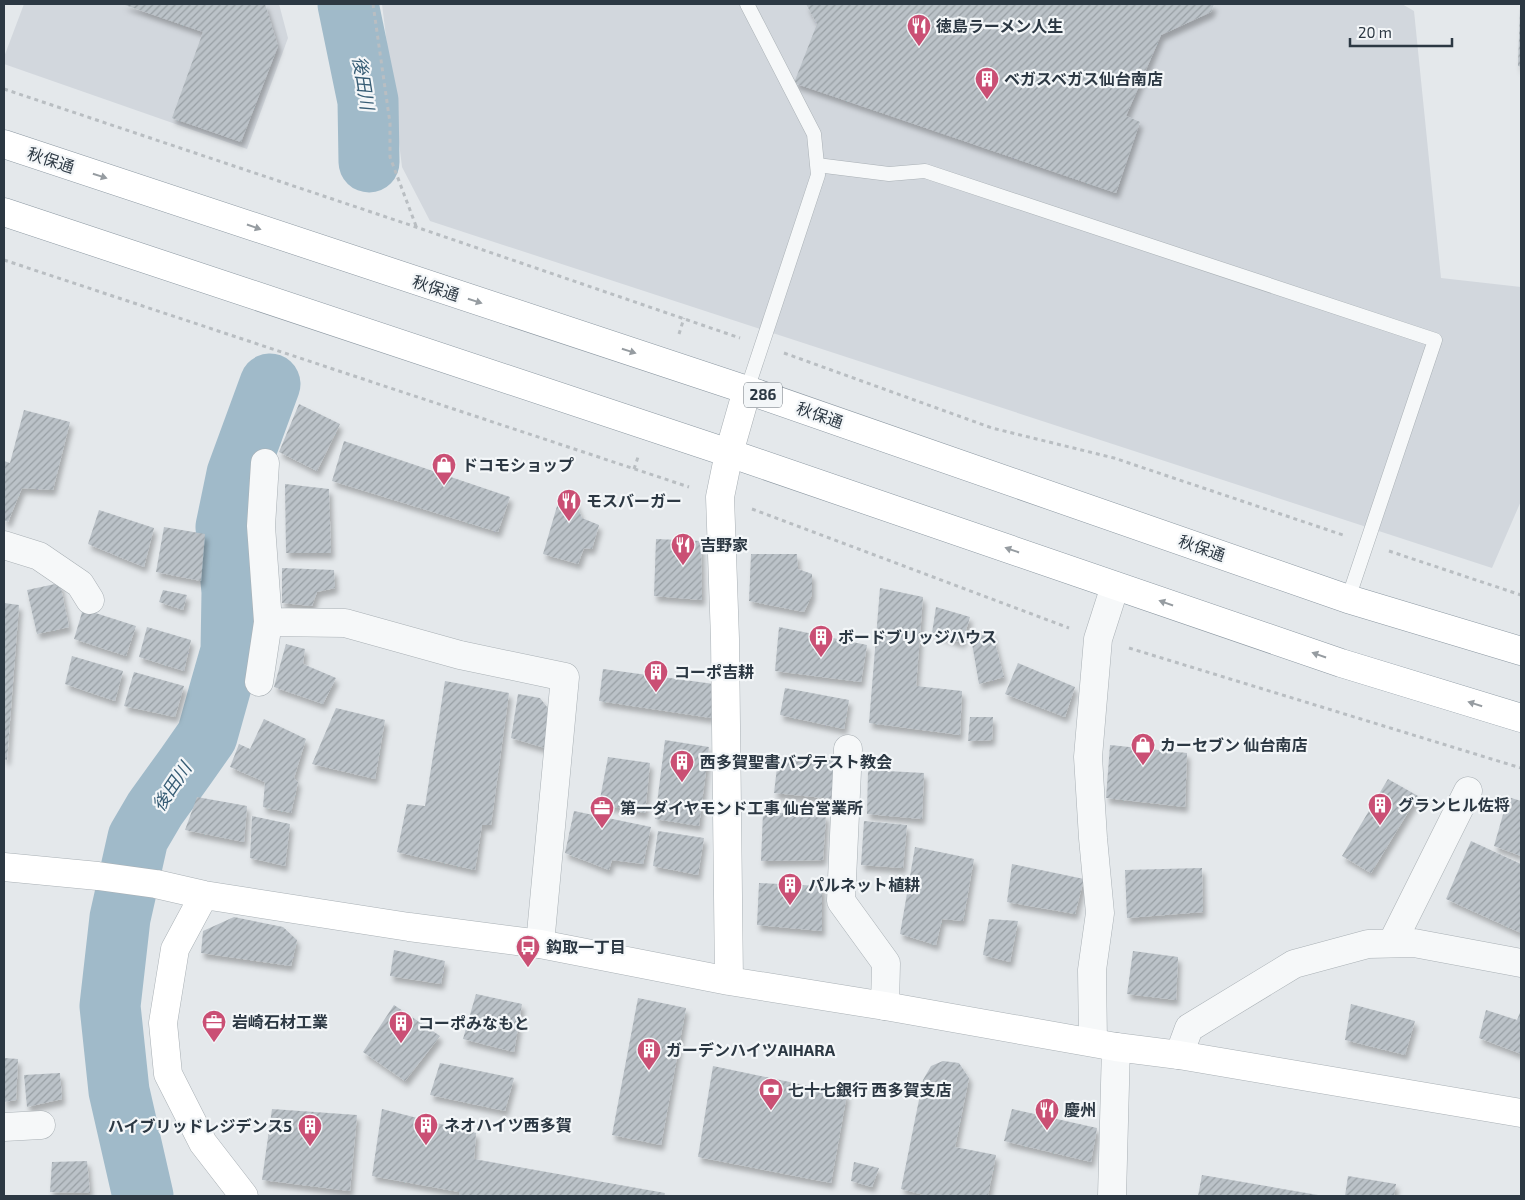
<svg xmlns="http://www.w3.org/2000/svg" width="1525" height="1200" font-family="'Exo 2','Noto Sans JP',sans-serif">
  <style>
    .built { fill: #d2d7dd }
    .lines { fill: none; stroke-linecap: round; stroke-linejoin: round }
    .river { stroke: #a0bac9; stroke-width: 61 }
    .building { fill: url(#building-hatch); filter: url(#shadow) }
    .lane-casing { stroke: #a9b0b5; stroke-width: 15 }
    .street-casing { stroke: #a9b0b5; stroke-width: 29 }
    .secondary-casing { stroke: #a9b0b5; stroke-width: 29 }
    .highway-casing { stroke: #8b97a1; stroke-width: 29 }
    .path { stroke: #b9bec2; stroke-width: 3; stroke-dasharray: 4 4; stroke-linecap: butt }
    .lane { stroke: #f6f8f9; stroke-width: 14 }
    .street { stroke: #f6f8f9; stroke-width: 28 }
    .secondary { stroke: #fff; stroke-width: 28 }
    .highway { stroke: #fff; stroke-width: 28 }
    .oneway { fill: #969ca1 }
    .labels { text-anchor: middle; stroke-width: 4.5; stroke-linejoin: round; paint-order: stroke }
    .shield { fill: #f3f6f8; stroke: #687179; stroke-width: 1 }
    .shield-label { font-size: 15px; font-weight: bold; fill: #2c3843 }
    .poi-label { font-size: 16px; font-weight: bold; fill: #2c3843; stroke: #f3f6f8; text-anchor: start }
    .street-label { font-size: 16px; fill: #2c3843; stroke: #f3f6f8 }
    .water-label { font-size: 18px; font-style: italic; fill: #375d75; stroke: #f3f6f8 }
  </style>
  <defs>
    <pattern id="building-hatch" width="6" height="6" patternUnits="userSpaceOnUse" patternTransform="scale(1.25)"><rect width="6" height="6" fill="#bbc2c8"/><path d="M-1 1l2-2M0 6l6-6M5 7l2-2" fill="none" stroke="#989fa4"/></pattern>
    <filter id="shadow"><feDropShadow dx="3" dy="5.5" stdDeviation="2.5" flood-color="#0004"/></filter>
  </defs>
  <rect width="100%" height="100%" fill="#e4e8eb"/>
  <!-- built -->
  <path class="built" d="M24,4H279L288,38L247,149L4,64V57Z
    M382,4H1402L1414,11L1441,278L1521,287V501L1492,568L430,221L402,167Z"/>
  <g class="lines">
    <!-- river -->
    <path class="river" d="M348,4L368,101L369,162
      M143,1196L119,1091L110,1006L120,918L138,838L155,809L186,766L207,736L219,693L231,651L232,592L226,527L237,474L270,384"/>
  </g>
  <!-- building -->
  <path class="building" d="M122,4H265L278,46L241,142L172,118L203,32Z
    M806,4H1214L1211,12L1161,35L1126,116L1140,122L1116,193L794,83L817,24Z
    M1520,7H1521V67L1518,66Z
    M299,404L340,424L317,471L279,452Z
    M24,410L70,422L53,490L22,488L8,522L4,520V461L10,463Z
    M344,441L510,497L498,532L332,481Z
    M285,484L329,489L331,553H286Z
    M560,496L575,501L582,518L599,525L592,549L584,548L578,564L543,554Z
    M99,510L154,528L144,567L88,544Z
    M164,527L205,534L201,581L156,572Z
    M656,539L701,541L702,600L654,596Z
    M751,554H797L798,569L812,574V595L804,612L749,601Z
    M282,568L334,570L335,588L317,592L312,606L282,603Z
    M60,583L69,627L37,634L27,590Z
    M880,588L923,597L916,686L962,691L960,735L869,723Z
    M163,590L187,595L183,610L159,602Z
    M4,603L19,605L7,760L4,759Z
    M936,607L970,617L962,643L932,633Z
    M83,609L136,626L126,656L74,639Z
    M147,627L191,640L184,671L139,657Z
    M779,627L867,645L861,682L775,671Z
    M992,631L1004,677L979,684L970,632Z
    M286,644L305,649L303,664L336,678L323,704L274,687Z
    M72,656L123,671L115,701L65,684Z
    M1018,663L1075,687L1065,717L1005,694Z
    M603,669L714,684L711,718L599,701Z
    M134,672L184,686L175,717L124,706Z
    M445,681L509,693L491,825H482L475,870L397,852L407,804L425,806Z
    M785,688L849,700L844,729L780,715Z
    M518,694L540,698L554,716L545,748L511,738Z
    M336,708L385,720L375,779L312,764Z
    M970,717H993L992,740L968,741Z
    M264,719L306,739L294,778L298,782L291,813L263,807L265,782L230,767L239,744L250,749Z
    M665,740L709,747L699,826L655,819Z
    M1110,745L1187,753L1185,807L1106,798Z
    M802,755L840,759L834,799L774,793L778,759L802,760Z
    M608,757L650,763L645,813L599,804Z
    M868,770L924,773L922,819L867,814Z
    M1388,779L1418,796L1371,873L1342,856Z
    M197,797L247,806L244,842L185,830Z
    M1508,797L1521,801V856L1494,846Z
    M574,811L651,827L643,864L612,860L609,870L565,853Z
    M763,812L826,815L823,860L761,861Z
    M252,816L290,824L285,866L250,858Z
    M864,821L907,825L903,868L861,865Z
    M658,831L704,838L698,875L653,866Z
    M1471,841L1521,864V933L1446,899Z
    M915,847L974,859L963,921L942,919L936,945L900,934Z
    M1012,864L1084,879L1075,914L1007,902Z
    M1202,868L1203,912L1127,918L1125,870Z
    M759,883L822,886V931L757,925Z
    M234,917L283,927L297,940L291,966L201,953L203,931Z
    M989,919L1018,921L1010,962L983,955Z
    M394,950L445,961L441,984L390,976Z
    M1133,951L1178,957L1176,1000L1127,994Z
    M476,994L522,1004L514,1052L463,1039Z
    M638,998L686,1008L661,1145L612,1135Z
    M1351,1004L1415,1021L1405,1055L1345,1040Z
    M394,1005L440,1036L405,1081L363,1052Z
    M1486,1010L1517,1020L1521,1010V1054L1479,1038Z
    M4,1058L18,1059L16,1100L4,1102Z
    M943,1061L959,1063L969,1078L955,1147L996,1155L988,1196H928L901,1189L923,1080L931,1066Z
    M440,1063L514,1078L505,1111L430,1095Z
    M713,1066L847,1094L831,1183L698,1157Z
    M60,1073L62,1099L27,1107L24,1075Z
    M272,1109L357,1115L350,1191L262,1180Z
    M382,1109L476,1133L474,1159L665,1193L664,1196H459V1192L372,1176Z
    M1012,1109L1097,1128L1091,1162L1004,1141Z
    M87,1161L90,1193L50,1192L52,1162Z
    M854,1162L879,1168L872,1187L851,1181Z
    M1202,1175L1318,1195V1196H1198Z
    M1348,1176L1396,1184L1394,1196H1345Z"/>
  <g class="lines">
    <defs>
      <path id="lane" d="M747,4L814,134L818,175L747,390
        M817,165L889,174L925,171L1435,340L1348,599"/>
      <path id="street" d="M4,545L39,556L80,584L90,600
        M268,622L345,623L460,655L565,677L540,944
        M259,682L268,622L261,526L265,463
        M848,749L841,901L886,963L885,1006
        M1392,943L1468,791
        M1093,1042L1092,970L1100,913L1093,838L1088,757L1098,639L1115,586
        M1179,1055L1189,1028L1294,964L1368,944L1414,943L1521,963
        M4,1127L41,1125
        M1112,1196L1116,1047"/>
      <path id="secondary" d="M4,867L98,876L156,884L204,895L409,927L540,944L729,981L885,1006L1116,1047L1179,1055L1521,1113
        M204,895L175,949L163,1023L168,1074L203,1143L244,1196
        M729,981L725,639L720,497L729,453L747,390"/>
      <path id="highway" d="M4,144L747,390L1348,599L1521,651
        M4,212L729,453L1341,663L1521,718"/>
    </defs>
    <!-- lane casing -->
    <use href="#lane" class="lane-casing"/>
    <!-- street casing -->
    <use href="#street" class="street-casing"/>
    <!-- secondary casing -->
    <use href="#secondary" class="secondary-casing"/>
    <!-- highway casing -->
    <use href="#highway" class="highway-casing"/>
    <!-- path -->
    <path class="path" d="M373,4L390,123V157L416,226
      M4,89L416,227L740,338
      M4,260L689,487
      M679,334L684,318
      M784,353L992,428L1114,458L1343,535
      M634,469L638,457
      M752,509L1069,628
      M1389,551L1521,595
      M1129,648L1521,768"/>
    <!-- lane -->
    <use href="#lane" class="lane"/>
    <!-- street -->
    <use href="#street" class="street"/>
    <!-- secondary -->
    <use href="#secondary" class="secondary"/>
    <!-- highway -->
    <use href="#highway" class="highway"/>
  </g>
  <!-- one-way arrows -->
  <defs><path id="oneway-solid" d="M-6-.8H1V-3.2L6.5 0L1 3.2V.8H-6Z" transform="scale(1.25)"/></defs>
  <g class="oneway">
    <use href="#oneway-solid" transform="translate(100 176) rotate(18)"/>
    <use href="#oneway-solid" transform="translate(254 227) rotate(19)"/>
    <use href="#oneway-solid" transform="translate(475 301) rotate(18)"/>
    <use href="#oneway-solid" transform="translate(629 351) rotate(18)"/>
    <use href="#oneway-solid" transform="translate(1012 550) rotate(-161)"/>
    <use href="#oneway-solid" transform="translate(1166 603) rotate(-161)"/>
    <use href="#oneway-solid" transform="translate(1319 655) rotate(-161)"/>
    <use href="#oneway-solid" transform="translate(1475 704) rotate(-163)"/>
  </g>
  <!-- icons -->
  <defs>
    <symbol id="restaurant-pin" viewBox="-11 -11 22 30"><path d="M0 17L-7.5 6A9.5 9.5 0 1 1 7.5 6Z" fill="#ca4f74" stroke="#f3f6f8"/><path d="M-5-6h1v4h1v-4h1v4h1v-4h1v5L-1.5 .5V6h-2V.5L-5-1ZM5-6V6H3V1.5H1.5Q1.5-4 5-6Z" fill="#fff"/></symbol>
    <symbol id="building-pin" viewBox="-11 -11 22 30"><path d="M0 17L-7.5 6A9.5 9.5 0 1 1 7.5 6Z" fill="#ca4f74" stroke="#f3f6f8"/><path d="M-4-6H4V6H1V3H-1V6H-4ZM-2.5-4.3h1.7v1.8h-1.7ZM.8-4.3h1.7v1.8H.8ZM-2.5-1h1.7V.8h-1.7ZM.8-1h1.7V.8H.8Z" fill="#fff"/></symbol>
    <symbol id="shop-pin" viewBox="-11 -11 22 30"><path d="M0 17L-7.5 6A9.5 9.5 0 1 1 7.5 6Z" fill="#ca4f74" stroke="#f3f6f8"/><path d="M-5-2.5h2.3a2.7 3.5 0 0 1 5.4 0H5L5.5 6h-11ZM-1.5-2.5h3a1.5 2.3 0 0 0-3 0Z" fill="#fff"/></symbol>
    <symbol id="office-pin" viewBox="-11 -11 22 30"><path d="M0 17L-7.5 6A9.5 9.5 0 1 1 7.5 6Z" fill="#ca4f74" stroke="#f3f6f8"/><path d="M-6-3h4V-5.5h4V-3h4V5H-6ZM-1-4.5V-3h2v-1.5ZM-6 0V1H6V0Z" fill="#fff"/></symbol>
    <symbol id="bus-pin" viewBox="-11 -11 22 30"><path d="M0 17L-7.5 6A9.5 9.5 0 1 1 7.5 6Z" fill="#ca4f74" stroke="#f3f6f8"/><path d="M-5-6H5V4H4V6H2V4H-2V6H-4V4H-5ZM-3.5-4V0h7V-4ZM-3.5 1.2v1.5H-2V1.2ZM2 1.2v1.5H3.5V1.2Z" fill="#fff"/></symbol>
    <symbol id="bank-pin" viewBox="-11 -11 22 30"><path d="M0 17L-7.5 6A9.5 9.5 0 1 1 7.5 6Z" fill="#ca4f74" stroke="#f3f6f8"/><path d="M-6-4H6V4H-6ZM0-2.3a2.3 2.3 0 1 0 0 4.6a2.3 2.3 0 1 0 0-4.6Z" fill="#fff"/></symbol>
  </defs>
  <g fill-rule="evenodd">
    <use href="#restaurant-pin" x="905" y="12" width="28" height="38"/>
    <use href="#building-pin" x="973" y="65" width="28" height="38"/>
    <use href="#shop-pin" x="430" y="451" width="28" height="38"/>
    <use href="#restaurant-pin" x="555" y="487" width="28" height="38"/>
    <use href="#restaurant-pin" x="669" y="531" width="28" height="38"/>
    <use href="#building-pin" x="807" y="623" width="28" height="38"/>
    <use href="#building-pin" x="642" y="658" width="28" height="38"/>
    <use href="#shop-pin" x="1129" y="731" width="28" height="38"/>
    <use href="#building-pin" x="668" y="748" width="28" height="38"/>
    <use href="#building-pin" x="1366" y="791" width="28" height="38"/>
    <use href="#office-pin" x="588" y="794" width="28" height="38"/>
    <use href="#building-pin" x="776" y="871" width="28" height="38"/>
    <use href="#bus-pin" x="514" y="933" width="28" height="38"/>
    <use href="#office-pin" x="200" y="1008" width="28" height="38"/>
    <use href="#building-pin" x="387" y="1009" width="28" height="38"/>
    <use href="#building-pin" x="635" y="1036" width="28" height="38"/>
    <use href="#bank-pin" x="757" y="1076" width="28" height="38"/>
    <use href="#restaurant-pin" x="1033" y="1096" width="28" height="38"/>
    <use href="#building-pin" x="412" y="1111" width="28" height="38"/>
    <use href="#building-pin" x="296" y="1112" width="28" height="38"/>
  </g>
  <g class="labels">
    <!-- shield labels -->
    <rect class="shield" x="744" y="382.5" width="38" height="25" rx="4"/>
    <g class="shield-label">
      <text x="763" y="400">286</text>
    </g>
    <!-- poi labels -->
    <g class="poi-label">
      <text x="936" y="32">徳島ラーメン人生</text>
      <text x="1004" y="85">ベガスベガス仙台南店</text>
      <text x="462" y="471">ドコモショップ</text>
      <text x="586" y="507">モスバーガー</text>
      <text x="700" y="551">吉野家</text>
      <text x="838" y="643">ボードブリッジハウス</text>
      <text x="674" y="678">コーポ吉耕</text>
      <text x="1160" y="751">カーセブン 仙台南店</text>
      <text x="700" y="768">西多賀聖書バプテスト教会</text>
      <text x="1398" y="811">グランヒル佐将</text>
      <text x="620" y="814">第一ダイヤモンド工事 仙台営業所</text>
      <text x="808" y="891">パルネット植耕</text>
      <text x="546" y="953">鈎取一丁目</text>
      <text x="232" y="1028">岩崎石材工業</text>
      <text x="418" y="1029">コーポみなもと</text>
      <text x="666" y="1056">ガーデンハイツAIHARA</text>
      <text x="788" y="1096">七十七銀行 西多賀支店</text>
      <text x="1064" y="1116">慶州</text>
      <text x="444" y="1131">ネオハイツ西多賀</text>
      <text x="292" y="1132" text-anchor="end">ハイブリッドレジデンス5</text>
    </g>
    <!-- street labels -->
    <g class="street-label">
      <text transform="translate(51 160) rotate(18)" y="6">秋保通</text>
      <text transform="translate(436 288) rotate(18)" y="6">秋保通</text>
      <text transform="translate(820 415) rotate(19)" y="6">秋保通</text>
      <text transform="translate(1202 548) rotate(19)" y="6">秋保通</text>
    </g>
    <!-- water labels -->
    <g class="water-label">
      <text transform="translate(363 83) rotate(81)" y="6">後田川</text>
      <text transform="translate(172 787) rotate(-56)" y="6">後田川</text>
    </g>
  </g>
  <!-- border -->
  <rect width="1525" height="1200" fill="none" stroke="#2c3843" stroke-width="10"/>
  <!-- scale -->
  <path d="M1350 38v8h102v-8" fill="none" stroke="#2c3843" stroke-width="2.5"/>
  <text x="1358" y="38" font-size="15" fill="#2c3843" stroke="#f3f6f8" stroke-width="4" paint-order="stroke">20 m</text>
</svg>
